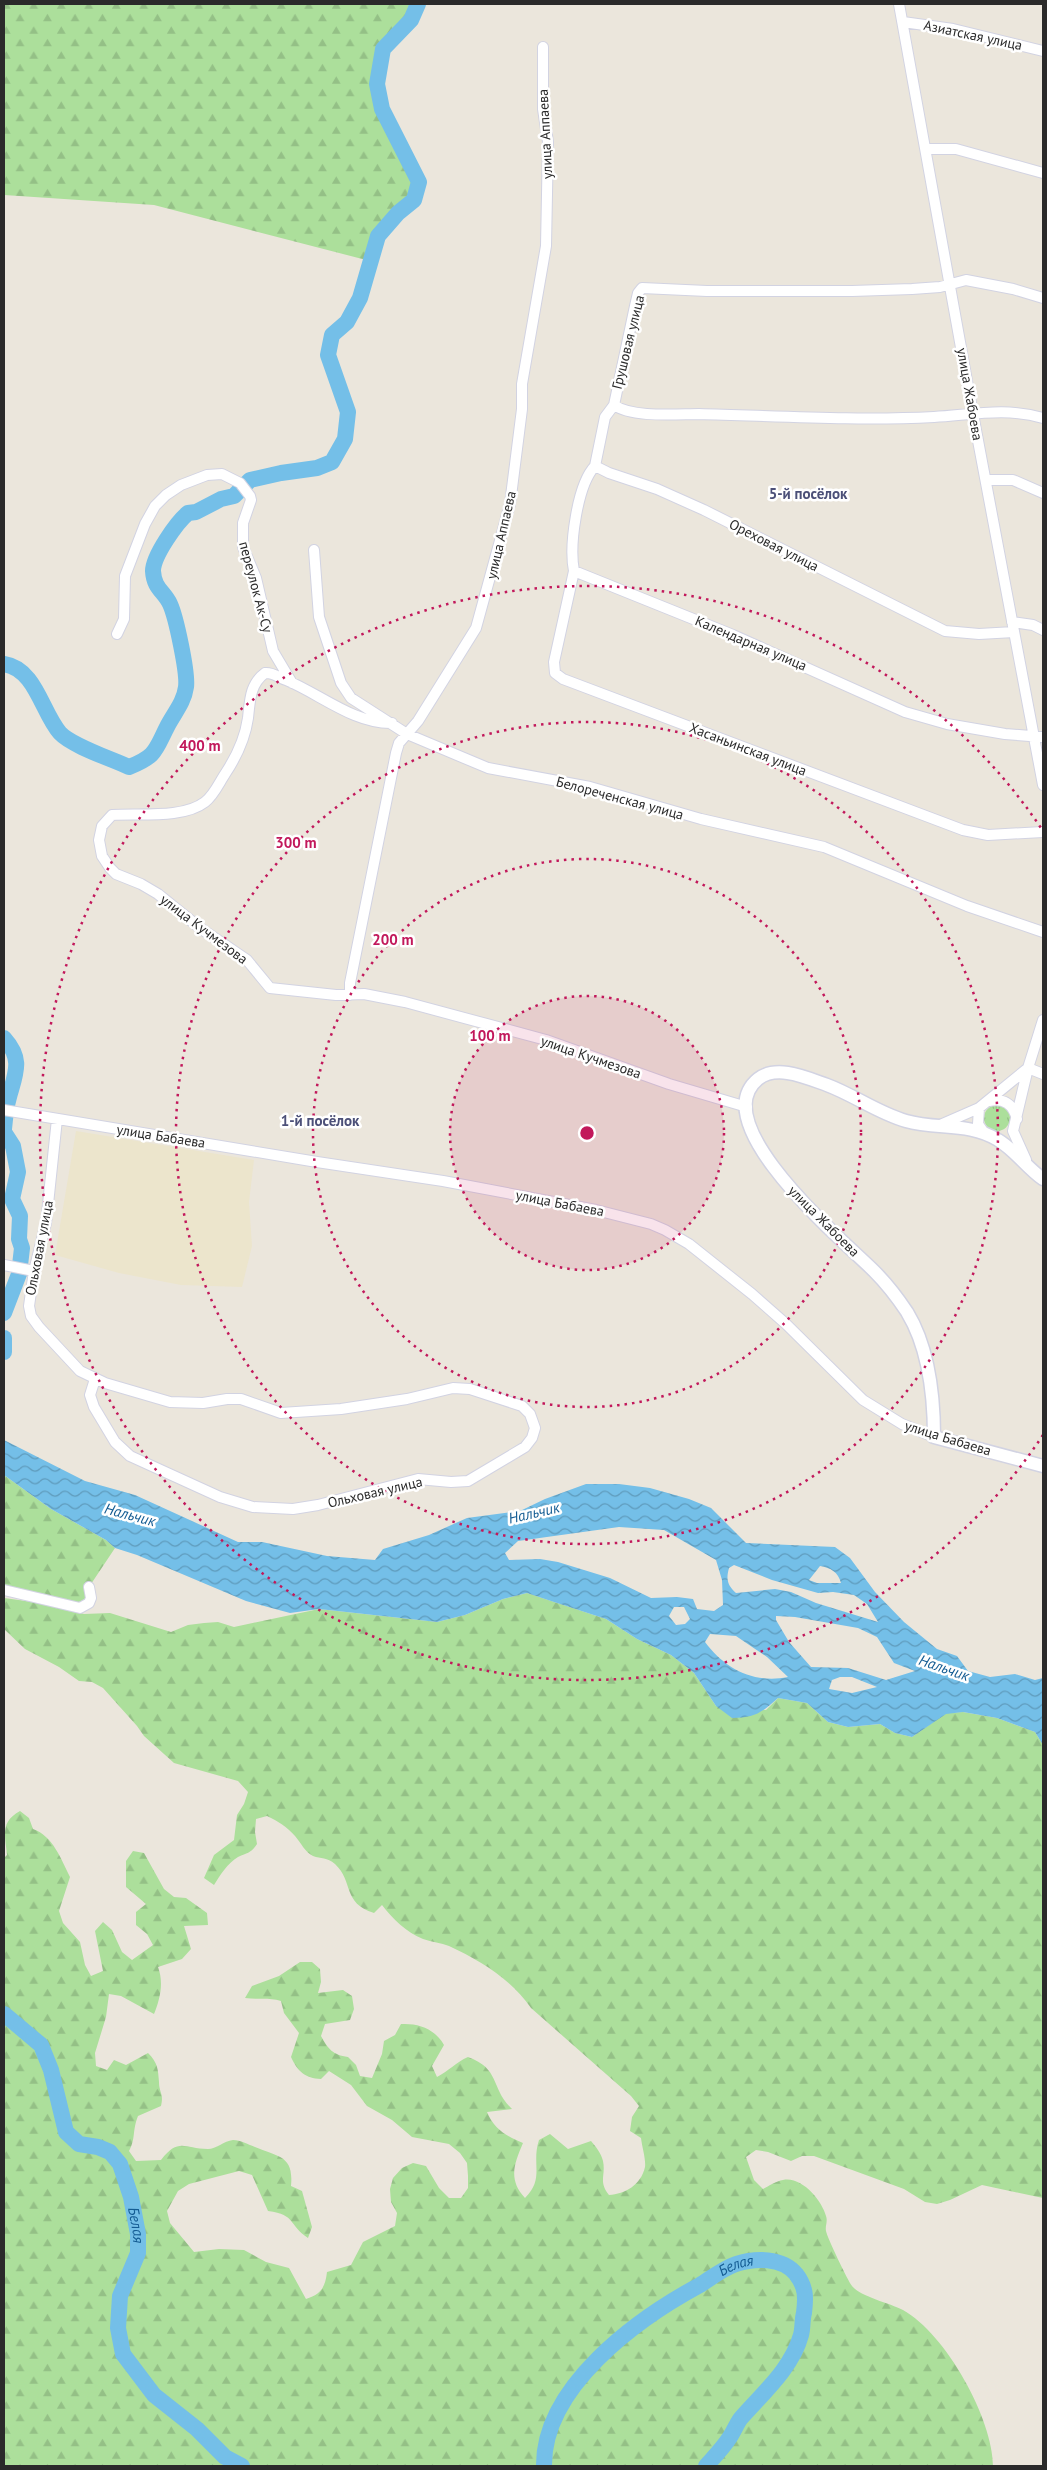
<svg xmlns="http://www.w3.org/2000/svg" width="1047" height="2470" font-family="'PT Sans',sans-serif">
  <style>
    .education { fill: #ece5cc }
    .grass { fill: url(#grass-tufts) }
    .forest { fill: url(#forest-firs) }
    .water { fill: url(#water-waves); fill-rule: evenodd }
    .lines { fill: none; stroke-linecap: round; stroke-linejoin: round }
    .river { stroke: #74bfe8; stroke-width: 16 }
    .minor-casing { stroke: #d2d3e2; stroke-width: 12 }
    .tertiary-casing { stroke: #d2d3e2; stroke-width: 15 }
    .minor { stroke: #fff; stroke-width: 10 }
    .tertiary { stroke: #fff; stroke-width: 12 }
    .ring { fill: none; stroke: #c2185b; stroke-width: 2.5; stroke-dasharray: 2.5 5 }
    .labels { text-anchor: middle; stroke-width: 5; stroke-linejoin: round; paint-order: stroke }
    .street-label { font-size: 14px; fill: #2a2a2a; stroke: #fff }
    .neighbourhood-label { font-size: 15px; font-weight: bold; fill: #4c5078; stroke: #fff }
    .water-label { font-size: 15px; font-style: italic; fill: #145c93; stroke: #fff }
    .centre { fill: #c2185b; stroke: #fff; stroke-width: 2.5 }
    .ring-label { font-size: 15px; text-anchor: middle; font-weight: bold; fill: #c2185b; stroke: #fff; stroke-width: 5; stroke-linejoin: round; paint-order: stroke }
  </style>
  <defs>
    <pattern id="grass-tufts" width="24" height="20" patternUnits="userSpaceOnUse" patternTransform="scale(1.25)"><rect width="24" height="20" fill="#acdf9b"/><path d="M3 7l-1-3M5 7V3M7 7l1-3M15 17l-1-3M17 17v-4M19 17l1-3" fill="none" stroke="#94c086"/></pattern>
    <pattern id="forest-firs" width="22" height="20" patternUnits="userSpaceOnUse" patternTransform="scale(1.25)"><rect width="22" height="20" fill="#acdf9b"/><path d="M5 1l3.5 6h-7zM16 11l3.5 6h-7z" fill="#94c086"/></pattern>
    <pattern id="water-waves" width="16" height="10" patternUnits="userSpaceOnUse" patternTransform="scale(1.25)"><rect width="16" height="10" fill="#74bfe8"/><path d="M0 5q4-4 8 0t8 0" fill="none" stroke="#5f9bbc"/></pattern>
  </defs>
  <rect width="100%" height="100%" fill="#ebe6dc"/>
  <!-- education -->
  <path class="education" d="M76,1131L254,1160L249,1202L252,1246L242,1287L181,1285L119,1273L55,1255Z"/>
  <!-- grass -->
  <path class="grass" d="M984 1118a13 13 0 1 1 26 0a13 13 0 1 1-26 0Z"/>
  <!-- forest -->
  <path class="forest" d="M4,4H418L411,20L383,49L377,84L382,109L419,182L414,200L398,213L378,236L370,261L154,205L4,195Z
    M4,1475L51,1509L106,1540L115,1548L89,1587L85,1605L4,1590Z
    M527,1593L606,1619L637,1639L671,1655L694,1673L716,1706L766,1710L778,1698L807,1703L828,1722L848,1727L880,1724L895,1733L912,1737L946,1713L963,1712L997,1718L1035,1732L1043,1745V2198L982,2185L950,2200L937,2204L925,2202L904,2189L814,2156H802L791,2161L768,2152L756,2150L746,2157L754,2180L763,2189C769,2186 776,2181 783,2180C802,2176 822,2201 826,2216C828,2221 825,2226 826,2231C827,2237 848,2281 852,2286C861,2297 890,2303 903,2310C946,2334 993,2419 993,2466H4V1858L7,1855C5,1835 0,1822 20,1811L29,1818L33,1829C53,1836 61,1859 70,1877L59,1911L63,1923L80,1942L85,1965L91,1976L103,1971L95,1931L103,1922L112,1930L122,1952L132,1960L153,1945L147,1934L136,1925V1912L146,1904L126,1887V1861L133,1851L144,1853L164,1889L174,1897L186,1898L207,1913L208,1925L184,1926L191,1949L182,1959L158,1967C164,1983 160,1999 154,2014L121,1996L109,1994L106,2017L95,2053L96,2066L107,2070L114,2060L126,2065L148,2053C158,2063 158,2069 159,2082C159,2093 164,2093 161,2106L138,2116C132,2131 136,2138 129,2151L136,2161L161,2160C179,2137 184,2149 208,2149C216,2149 224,2141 233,2140C241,2140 247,2144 255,2147C278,2157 294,2155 291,2186L302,2191L312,2227L308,2238C288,2225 297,2215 268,2211L252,2175L239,2171L189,2184L178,2191L167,2211L170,2223L194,2252L219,2249L244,2250L266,2262L289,2268L306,2299C321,2294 325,2288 327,2272L351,2265L363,2242L395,2226L397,2213L391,2202L390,2189L393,2178L402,2168L413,2163L426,2166L439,2188L449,2198H461L468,2188V2176L467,2163L460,2153L449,2144L412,2137L392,2120L367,2106L351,2085L329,2071L321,2079C305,2078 298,2072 291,2057L299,2033L284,2013L281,2001C268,1997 258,2000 245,1998L252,1986L279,1976L300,1962H312L320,1969L321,1982L318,1993L343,1990L352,1996L354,2009L350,2020L325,2024L321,2036C328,2049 333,2055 348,2057L356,2065L360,2076L372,2078L382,2054L384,2041L395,2035L401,2024C419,2023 435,2029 444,2045L432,2066L437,2077C449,2071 456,2062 468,2057C501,2069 490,2088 512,2109L487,2112C494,2129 506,2136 523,2143C514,2164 508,2180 525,2198C545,2178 531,2164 539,2140L550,2134L568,2149L591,2141C596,2147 601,2153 603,2161C606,2176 598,2181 609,2195C625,2194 641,2185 645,2167C646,2159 642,2147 641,2138L630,2131L632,2117L639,2106L631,2096L531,2008C511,1979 481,1961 449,1946C441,1943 432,1942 423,1939C407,1933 392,1918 382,1905L374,1913C342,1903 354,1882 335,1864C327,1857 321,1859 313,1856C305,1852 301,1843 295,1836C287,1827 278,1821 267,1816L256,1819L255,1832L257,1844C250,1854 248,1852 238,1857C228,1863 220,1875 214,1885L204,1878L214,1855L234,1840L237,1815L244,1804L248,1792L238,1781L174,1763L144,1736L137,1726L103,1688L92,1682L79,1681L59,1667L25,1649L4,1629V1598L55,1605L84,1614L110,1613L171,1632L188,1625L204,1623L218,1622L234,1627L319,1609L437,1622L465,1615L503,1599Z"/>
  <!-- water -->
  <path class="water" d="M4,1440L85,1481L135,1495L238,1542H262L327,1556L375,1560L383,1549L429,1535L467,1518L520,1511L545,1499L586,1484H619L650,1488L689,1499L711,1508L746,1543L835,1547L850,1558L875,1592L904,1622L937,1649L957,1656L968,1671L990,1677L1015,1674L1035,1680L1043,1678V1745L1035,1732L997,1718L963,1712L946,1714L912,1737L895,1733L880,1724L848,1727L828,1722L807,1703L778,1698C761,1713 755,1718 732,1718L716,1706L694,1673L671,1655L637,1639L606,1619L551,1601L527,1593L503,1599L465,1615L437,1622L319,1609L290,1613L246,1601L137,1555L115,1548L106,1540L51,1509L4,1475ZM619,1527L664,1530L716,1560L722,1580L723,1605L714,1611L697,1609L693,1599L677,1597L651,1598L610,1578L558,1562L540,1559L509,1560L505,1553L518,1541ZM734,1565L772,1580L818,1593L833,1592L854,1595L867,1604L878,1622L816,1603L791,1592L775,1589L736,1593C727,1585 726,1579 729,1568ZM820,1566C831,1568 838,1572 841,1583H817L809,1580ZM674,1607H684L690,1619L685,1624L676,1625L669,1616ZM776,1616L795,1617L858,1628L877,1637L894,1663L915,1671L886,1680L848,1668L811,1667L789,1642L776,1620ZM710,1634L736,1636L767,1657L788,1677C754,1684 725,1669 705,1642ZM840,1677H852L877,1687L852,1693L829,1689L832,1680Z"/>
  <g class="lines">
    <!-- river -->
    <g class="river">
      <path d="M4,664C36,669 42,713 60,733C72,746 112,759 129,767C157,756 155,750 168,725C175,712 184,702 186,687C188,673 176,617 170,604C164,591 154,589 153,571C153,556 177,522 188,513L196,512L221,499L234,496L250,480L281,473L317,468L332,462L345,439L348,412L328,355L332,335L347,322L360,298L378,236L398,213L414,200L419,182L382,109L377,84L383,49L411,20L418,4"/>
      <path d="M4,1038C23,1059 16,1072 9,1097C6,1107 5,1118 4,1129"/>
      <path d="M4,1132L13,1146L18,1172L12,1199L20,1216L19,1239L22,1248L19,1274L4,1313"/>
      <path d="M4,1338V1352"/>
      <path id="s1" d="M4,2014L41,2045L51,2070L66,2132L79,2144L98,2147L110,2152L120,2164L131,2197L138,2234V2253L120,2296L118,2328L123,2354L154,2395L197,2429L225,2457L242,2466"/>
      <path id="s2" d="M544,2466C543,2387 637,2319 700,2285C711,2278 724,2268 736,2264C755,2258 782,2257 796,2274C806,2287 806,2297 804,2313C802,2320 803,2328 801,2335C792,2368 763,2393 741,2418C737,2423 734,2431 730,2437C723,2448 714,2457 706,2466"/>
    </g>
    <defs>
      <path id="minor" d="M899,4L973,414L1043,785
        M903,22L953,29L1043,51
        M926,149H956L1043,173
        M614,405L635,306L638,293L642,288L707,291H852L912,289L940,287L966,280L1013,289L1043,298
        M614,405L605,417L595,466L609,473L657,489L704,510L945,631L979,634L1014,632
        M614,405C632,418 677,414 699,414C777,416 856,421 934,417C971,415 1006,407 1043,418
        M595,466C577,485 569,546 574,571L733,635L905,712L947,724L1005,734L1043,737
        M986,480H1013L1043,493
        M314,550L319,617L341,683L351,698L407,734L488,768L590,787L701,819L824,847L967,906L1043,932
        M574,571L554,662L555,673L563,679L963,830L988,835L1043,832
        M1012,622L1033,625L1043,630
        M117,634L124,619L125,576L145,524L155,506L166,495L181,485L207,475L222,474L240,483L250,496L251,500L243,523V547L256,578L273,651L292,683
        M392,723C354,724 320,694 286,680C279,678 273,672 265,673C250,684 250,700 248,718C245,739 237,756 225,774C219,783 214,795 205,802C183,819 139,813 112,815L102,826L99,840L102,856L110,868L116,874L141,884L158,894L200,928L247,960L270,988L336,995L364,994L405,1002L546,1040L669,1084L747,1107
        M350,995V983L396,753L399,743L418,721L476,628L510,504L522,409V384L546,246L548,142L543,109V47
        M1028,1068L1043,1074
        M989,1101C1004,1098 1013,1104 1017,1119
        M979,1108L978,1124L985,1134
        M4,1110L317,1162L443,1181L596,1210L651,1224L665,1230L689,1244L752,1294L786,1324L863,1400L902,1424L934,1437
        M57,1119L46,1223L34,1271L29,1306L31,1316L39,1327L80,1371L105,1383L170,1402L203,1403L227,1399H241L281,1413L341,1409L407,1399L453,1388L470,1389L522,1406L530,1414L535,1428L532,1438L525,1447L468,1481L451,1482L418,1479L318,1505L293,1509L253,1507L220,1497L130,1456L115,1442L94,1407L90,1395L95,1379
        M940,1125L979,1108L1028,1068L1043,1020
        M1026,1160L1013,1131L1028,1068
        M4,1265L34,1271
        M4,1590L80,1608L89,1603L91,1598L89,1587"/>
      <path id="tertiary" d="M1043,1179C1027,1168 1015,1150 998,1140C969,1122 937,1130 906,1121C878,1113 854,1095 827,1085C807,1078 777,1064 758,1079C703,1124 846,1243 874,1271C886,1283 897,1297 907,1312C929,1348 934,1396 934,1437L1043,1466"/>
    </defs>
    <!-- minor casing -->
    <use href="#minor" class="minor-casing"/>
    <!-- tertiary casing -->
    <use href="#tertiary" class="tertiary-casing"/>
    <!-- minor -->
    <use href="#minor" class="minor"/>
    <!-- tertiary -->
    <use href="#tertiary" class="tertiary"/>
  </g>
  <!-- distance rings -->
  <circle cx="587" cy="1133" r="137" fill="#c2185b" fill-opacity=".12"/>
  <g class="ring">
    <circle cx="587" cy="1133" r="137"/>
    <circle cx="587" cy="1133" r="274"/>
    <circle cx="587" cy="1133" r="411"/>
    <path d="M1043 1435A547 547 0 1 1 1043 831"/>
  </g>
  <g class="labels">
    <!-- street labels -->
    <g class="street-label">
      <text transform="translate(973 35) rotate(12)" y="5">Азиатская улица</text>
      <text transform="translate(545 134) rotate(-93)" y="5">улица Аппаева</text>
      <text transform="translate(628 342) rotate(-76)" y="5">Грушовая улица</text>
      <text transform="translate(970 394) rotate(80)" y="5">улица Жабоева</text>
      <text transform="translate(501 535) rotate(-77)" y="5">улица Аппаева</text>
      <text transform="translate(774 545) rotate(27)" y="5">Ореховая улица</text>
      <text transform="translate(256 587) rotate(75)" y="5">переулок Ак-Су</text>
      <text transform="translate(751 643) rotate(23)" y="5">Календарная улица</text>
      <text transform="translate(748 749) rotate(21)" y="5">Хасаньинская улица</text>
      <text transform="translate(620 798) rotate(15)" y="5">Белореченская улица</text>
      <text transform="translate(204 929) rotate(37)" y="5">улица Кучмезова</text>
      <text transform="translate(591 1057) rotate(19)" y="5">улица Кучмезова</text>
      <text transform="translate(161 1136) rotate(9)" y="5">улица Бабаева</text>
      <text transform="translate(560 1203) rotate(11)" y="5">улица Бабаева</text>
      <text transform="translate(824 1221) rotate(45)" y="5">улица Жабоева</text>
      <text transform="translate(39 1248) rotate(-79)" y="5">Ольховая улица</text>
      <text transform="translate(948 1438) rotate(17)" y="5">улица Бабаева</text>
      <text transform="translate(375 1492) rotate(-13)" y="5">Ольховая улица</text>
    </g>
    <!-- neighbourhood labels -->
    <g class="neighbourhood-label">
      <text x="808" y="499">5-й посёлок</text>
      <text x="320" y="1126">1-й посёлок</text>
    </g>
    <!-- water labels -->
    <g class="water-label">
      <text transform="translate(534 1513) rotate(-13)" y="5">Нальчик</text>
      <text transform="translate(130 1515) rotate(15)" y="5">Нальчик</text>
      <text transform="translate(944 1668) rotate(19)" y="5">Нальчик</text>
      <text dy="5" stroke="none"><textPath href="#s1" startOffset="268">Белая</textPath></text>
      <text dy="5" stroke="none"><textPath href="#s2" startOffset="291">Белая</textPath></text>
    </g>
  </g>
  <circle cx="587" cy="1133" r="8" class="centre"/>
  <g class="ring-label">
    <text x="200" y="751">400 m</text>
    <text x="296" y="848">300 m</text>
    <text x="393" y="945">200 m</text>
    <text x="490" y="1041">100 m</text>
  </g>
  <!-- border -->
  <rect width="1047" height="2470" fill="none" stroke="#2a2a2a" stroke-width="10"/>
</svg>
